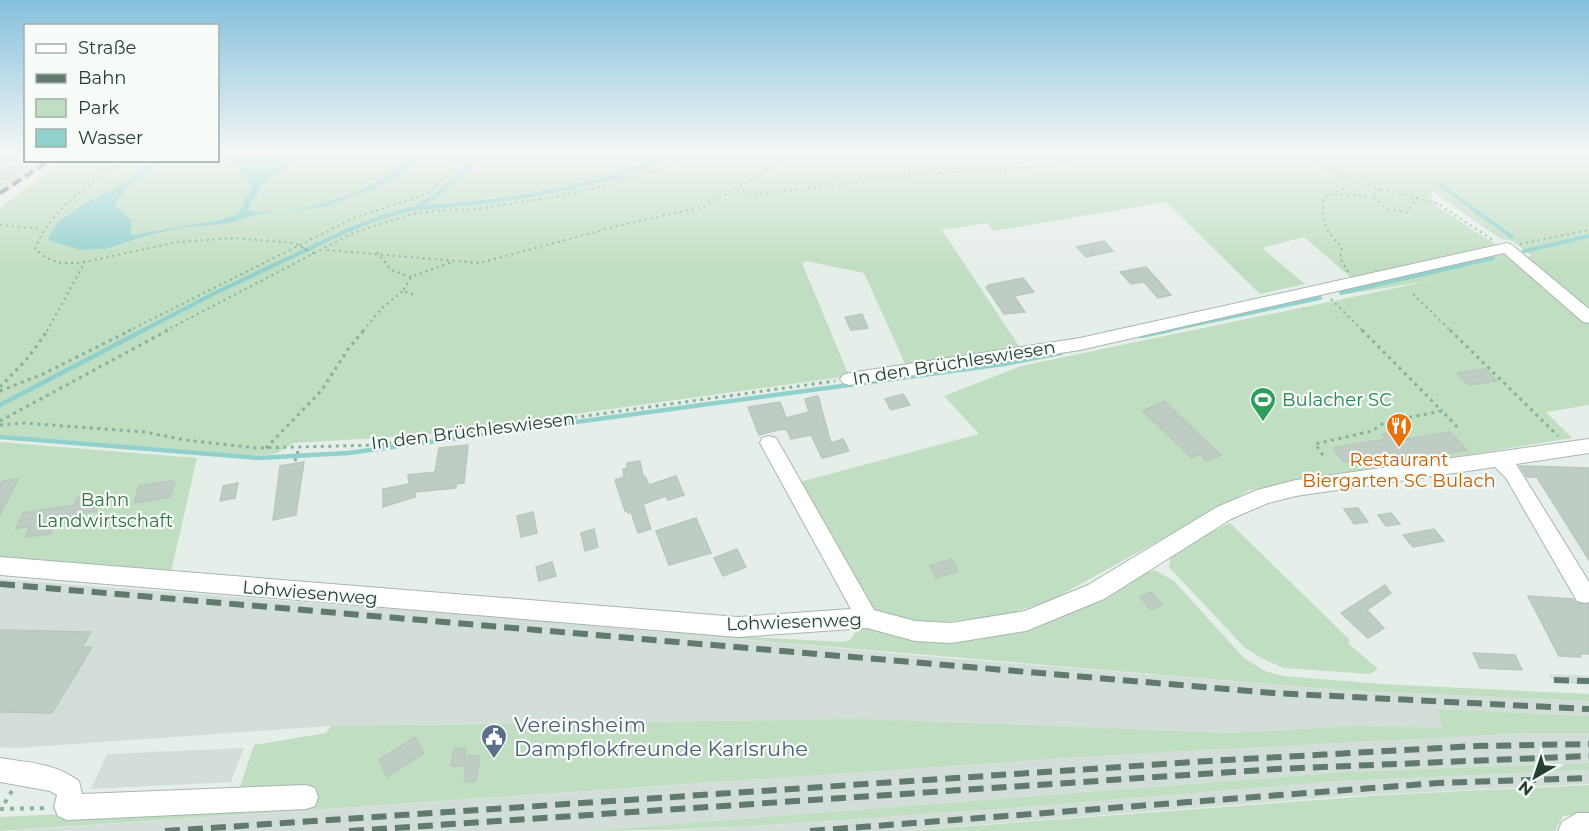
<svg xmlns="http://www.w3.org/2000/svg" width="1589" height="831" font-family="Montserrat,sans-serif">
  <style>
    .built { fill: #d4ded8 }
    .green { fill: #c0dec2 }
    .water { fill: #91d1cd }
    .lines { fill: none; stroke-linecap: round; stroke-linejoin: round }
    .stream-far1 { stroke: #91d1cd; stroke-width: 4 }
    .stream { stroke: #91d1cd; stroke-width: 4.5 }
    .building { fill: #beccc4; stroke: #b9c8be; stroke-width: 1.5 }
    .minor-casing { stroke: #a8b6af; stroke-width: 2 }
    .path-far2 { stroke: #88b19b; stroke-width: 2; stroke-dasharray: 2 4; stroke-linecap: butt }
    .path-far1 { stroke: #88b19b; stroke-width: 3; stroke-dasharray: 3 4.5; stroke-linecap: butt }
    .path { stroke: #88b19b; stroke-width: 4; stroke-dasharray: 4 6; stroke-linecap: butt }
    .minor { fill: #fff; fill-rule: evenodd }
    .rail-far1 { stroke: #607b6e; stroke-width: 4; stroke-dasharray: 10 5; stroke-linecap: butt }
    .rail { stroke: #607b6e; stroke-width: 6; stroke-dasharray: 15 8; stroke-linecap: butt }
    .labels { text-anchor: middle; stroke-width: 4.5; stroke-linejoin: round; paint-order: stroke }
    .street-label { font-size: 18px; fill: #254033; stroke: #f7fbf8 }
    .leisure-label { font-size: 18px; fill: #27864d; stroke: #f7fbf8; text-anchor: start }
    .food-label { font-size: 18px; fill: #c56008; stroke: #f7fbf8 }
    .park-label { font-size: 18px; fill: #30763d; stroke: #f7fbf8 }
    .near-service-label { font-size: 21px; fill: #4e5e75; stroke: #f7fbf8; text-anchor: start }
  </style>
  <rect width="100%" height="100%" fill="#e6eee9"/>
  <!-- built -->
  <path class="built" d="M43,161H54L0,196V189Z
    M0,579L485,616L911,655L1341,690L1589,701V716L1438,709L1443,728L1358,726L1228,733L1104,730L859,719L330,726L17,748L0,747Z
    M1548,674L1589,676V685L1554,682Z
    M1528,733H1589V763L1345,772L586,831H6L1113,755Z
    M244,748L231,782L91,789L107,754Z
    M1589,770V784L1348,796L898,831H664L840,821L949,811L1001,809L1338,781Z"/>
  <!-- green -->
  <path class="green" d="M0,152H25L26,160L42,161L0,189Z
    M218,152H238L233,162L252,186L238,214L220,220L131,235L132,221L115,206L127,188L162,161L218,160Z
    M307,152H417C409,159 401,168 392,174C350,200 297,215 248,211L262,185Z
    M429,152H1589V313L1526,258L1531,255C1520,249 1516,239 1501,239L1432,191L1431,198L1434,205L1497,245L1589,322V405L1546,412L1572,438L1250,490L1050,601L1005,615L935,623L882,616L866,604L796,483L979,434L944,396L1021,366L1429,281L1347,294L1343,290L1354,280L1304,237L1262,248L1305,284L1260,294L1166,202L994,231L987,223L942,230L1021,349L906,366L864,273L806,261L802,263L849,376L424,435L294,443L275,454L255,456L0,435V208L62,161H154C146,166 139,173 131,178C108,194 55,210 49,240L80,250L106,249L149,235L181,228L226,224L258,214L325,207L415,165Z
    M0,442L197,458L170,576L0,560Z
    M1230,523L1350,640L1348,643L1378,669L1370,674L1284,668L1263,659L1245,648L1169,567L1172,551Z
    M1155,570L1174,581L1244,658L1265,671L1283,676L1381,684L1589,694V701L1341,690L657,632L843,642L850,640L857,630L864,627L977,634Z
    M1438,709L1589,716V733H1528L1113,755L0,831V817L84,813L239,790L254,745L326,733L331,726L859,719L1228,733L1358,726L1442,728Z
    M1589,763V770L1338,781L1001,809C949,811 898,816 846,820C759,826 673,831 586,831L1345,772Z
    M1589,785V820L1574,815L1563,816L1555,831H904L1385,795Z"/>
  <!-- water -->
  <path class="water" d="M238,152H307L262,185L248,210C292,218 355,196 392,173C401,168 409,159 417,152H429L395,180L325,207L258,214L226,224L181,228L149,235L106,249L80,250L48,240L51,232L58,222L80,206L131,179L154,161H162L127,188L115,205L132,221L131,235L220,220L238,214L252,186L233,162Z"/>
  <g class="lines">
    <!-- stream-far1 -->
    <path class="stream-far1" d="M1438,183L1512,237
      M416,207L435,197L485,152
      M1524,251L1589,236
      M1341,293L1493,258
      M142,331L215,293L346,231L382,217L411,209L502,200L555,191L615,177L684,152
      M1163,331L1320,298"/>
    <!-- stream -->
    <path class="stream" d="M1141,336L1170,330
      M0,405L144,330
      M0,437L258,458L348,453L1004,364L1061,353"/>
  </g>
  <!-- building -->
  <path class="building" d="M20,166L12,178L0,179V168Z
    M1104,241L1113,251L1086,257L1077,247Z
    M1146,267L1171,295L1158,298L1144,282L1131,284L1120,272Z
    M1023,278L1034,292L1014,296L1025,312L1004,314L986,287H989L988,285Z
    M862,314L868,328L851,330L845,317Z
    M1485,369L1497,381L1469,385L1457,373Z
    M903,394L910,405L891,410L885,399Z
    M818,396L831,443L843,439L849,451L822,458L811,435L791,439L787,430L782,429L759,435L748,407L780,402L786,418L809,412L805,399Z
    M1164,401L1194,430L1221,455L1207,461L1200,454L1192,458L1143,411Z
    M1398,431L1406,439L1450,432L1467,450L1396,463L1388,454L1344,462L1333,448L1386,439L1382,434Z
    M468,445L464,483L456,484V488L415,492V497L383,507V489L409,484L408,475L435,472L439,448Z
    M640,461L643,476H645L649,485L676,476L684,495L668,500L666,496L643,504L651,529L638,533L631,512L628,513L627,510L625,511L615,480L624,477L623,469L627,468V463Z
    M304,462L296,515L273,520L280,466Z
    M1520,466L1589,468V560L1537,477H1527Z
    M18,479L0,515V486L3,481Z
    M170,481L175,482L170,497L134,503L139,486Z
    M238,483L235,498L220,501L223,486Z
    M103,494L96,511L83,513L80,520L55,523L50,534L25,537L30,526L16,529L23,513L74,505L78,497Z
    M1358,508L1368,522L1354,524L1344,509Z
    M533,512L537,533L521,537L517,516Z
    M1391,513L1400,524L1386,526L1378,515Z
    M696,518L711,553L669,565L656,531Z
    M594,529L598,547L585,551L581,533Z
    M1434,529L1444,541L1413,547L1403,535Z
    M737,549L746,567L723,576L714,558Z
    M952,559L958,571L936,578L930,566Z
    M552,562L556,576L539,581L536,567Z
    M1385,585L1391,593L1367,610L1384,628L1368,638L1341,613Z
    M1151,592L1162,605L1151,610L1140,597Z
    M1528,596L1573,599L1576,603L1589,604V654H1579L1581,657L1559,656Z
    M0,630L91,632L82,647H92L52,713L0,712Z
    M1473,653L1515,655L1522,670L1480,668Z
    M415,737L424,753L387,777L379,760Z
    M749,744V757L726,759V745Z
    M466,748L464,766H451L454,749Z
    M468,756H480L476,781L464,782Z"/>
  <g class="lines">
    <defs>
      <path id="minor" d="M1507,243L1512,245L1589,309V323L1583,322L1504,253L1080,350L849,385L843,383L840,379L843,375L849,373L1080,338Z
        M769,436L776,438L874,610L915,621L951,623L1025,611L1088,585L1217,507L1257,490L1296,480L1589,439V453L1516,464L1589,582V602L1585,603L1577,601L1506,478L1495,467L1296,496L1268,503L1231,519L1104,599L1026,631L951,643L915,641L867,628L738,637L0,575V557L738,617L851,609L760,443L762,438Z
        M0,758C30,763 54,763 79,781L82,794L306,785L315,788L318,797L315,806L306,809L67,820L58,816L54,807L57,795L50,791L0,782Z
        M1577,813H1589V831H1558L1562,822Z"/>
    </defs>
    <!-- minor casing -->
    <use href="#minor" class="minor-casing"/>
    <!-- path-far2 -->
    <path class="path-far2" d="M1092,152L1098,159
      M1294,152L1351,181
      M124,160C89,186 51,207 35,249L46,258L61,263H80L178,242L235,238L294,243L315,254
      M1381,189L1417,198L1407,212L1387,209L1372,196Z
      M737,190L753,195L921,174L1054,166L1145,152
      M1335,194L1372,196
      M1417,198L1438,204L1493,240
      M0,225L42,229
      M1520,244L1589,230
      M300,245L307,251
      M327,250L479,263L629,223L703,207L801,152
      M377,252L391,270L411,277
      M1348,272L1340,258L1342,247C1326,232 1320,220 1324,198L1342,189L1351,181L1381,189
      M413,294L403,291L411,277L452,262
      M1413,294L1451,331
      M1331,299L1363,331
      M47,331L85,262
      M128,331L356,217L428,194L468,152
      M165,331L353,233L408,215L442,210L477,209L560,196L630,180L702,152
      M363,331L382,308L403,291"/>
    <!-- path-far1 -->
    <path class="path-far1" d="M1362,330L1442,411
      M1450,330L1558,436
      M0,387L27,359L48,330
      M0,391L43,374L131,330
      M0,421L168,330
      M0,425L24,423L145,432L185,440L256,448L377,445L835,381
      M266,448L321,391L349,348L364,330
      M1323,455L1315,444L1372,431L1385,422L1442,411L1460,430
      M295,461L299,448"/>
    <!-- path -->
    <path class="path" d="M12,791L1,809L48,808"/>
    <!-- minor -->
    <use href="#minor" class="minor"/>
    <!-- rail-far1 -->
    <path class="rail-far1" d="M0,193L50,160"/>
    <!-- rail -->
    <path class="rail" d="M0,584L1273,693L1589,709
      M1554,680L1589,681
      M165,831L1209,761L1476,746L1589,744
      M349,831L1276,769L1589,756
      M810,831L1438,783L1589,778"/>
  </g>
  <!-- sky -->
  <linearGradient id="sky" x2="0" y2="1"><stop stop-color="#85c0dd"/><stop offset="0.57" stop-color="#f4f7f5"/><stop offset="1" stop-color="#f4f7f5" stop-opacity="0"/></linearGradient>
  <rect width="1589" height="268" fill="url(#sky)"/>
  <!-- icons -->
  <defs>
    <symbol id="stadium-pin" viewBox="-11 -11 22 30"><path d="M0 17L-7.5 6A9.5 9.5 0 1 1 7.5 6Z" fill="#2e9e5b" stroke="#f7fbf8"/><path d="M0-5a6.5 5 0 1 0 0 10a6.5 5 0 1 0 0-10ZM-3.5-1.8h7v3.6h-7Z" fill="#fff"/></symbol>
    <symbol id="restaurant-pin" viewBox="-11 -11 22 30"><path d="M0 17L-7.5 6A9.5 9.5 0 1 1 7.5 6Z" fill="#e8710a" stroke="#f7fbf8"/><path d="M-5-6h1v4h1v-4h1v4h1v-4h1v5L-1.5 .5V6h-2V.5L-5-1ZM5-6V6H3V1.5H1.5Q1.5-4 5-6Z" fill="#fff"/></symbol>
    <symbol id="civic-pin" viewBox="-11 -11 22 30"><path d="M0 17L-7.5 6A9.5 9.5 0 1 1 7.5 6Z" fill="#5c6f8a" stroke="#f7fbf8"/><path d="M-.6-6.5H3V-4.5H.6V-3L4-1V1h2V6H-6V1h2V-1L-.6-3ZM-1.2 2.5V6h2.4V2.5Z" fill="#fff"/></symbol>
  </defs>
  <g fill-rule="evenodd">
    <use href="#stadium-pin" x="1248" y="385" width="30" height="40"/>
    <use href="#restaurant-pin" x="1384" y="411" width="30" height="40"/>
    <use href="#civic-pin" x="479" y="722" width="30" height="40"/>
  </g>
  <g class="labels">
    <!-- street labels -->
    <g class="street-label">
      <text transform="translate(954 363) rotate(-9)" y="6">In den Brüchleswiesen</text>
      <text transform="translate(473 431) rotate(-7)" y="6">In den Brüchleswiesen</text>
      <text transform="translate(310 593) rotate(5)" y="6">Lohwiesenweg</text>
      <text transform="translate(794 622) rotate(-2)" y="6">Lohwiesenweg</text>
    </g>
    <!-- leisure labels -->
    <g class="leisure-label">
      <text x="1282" y="406">Bulacher SC</text>
    </g>
    <!-- food labels -->
    <g class="food-label">
      <text x="1399" y="466">Restaurant<tspan x="1399" dy="21">Biergarten SC Bulach</tspan></text>
    </g>
    <!-- park labels -->
    <g class="park-label">
      <text x="105" y="506">Bahn<tspan x="105" dy="21">Landwirtschaft</tspan></text>
    </g>
    <!-- near-service labels -->
    <g class="near-service-label">
      <text x="514" y="732">Vereinsheim<tspan x="514" dy="24">Dampflokfreunde Karlsruhe</tspan></text>
    </g>
  </g>
  <!-- legend -->
  <rect x="24" y="24" width="195" height="138" fill="#f7fbf8" stroke="#a3b0a9" stroke-width="1.5"/>
  <rect x="36" y="44" width="30" height="9" fill="#ffffff" stroke="#a3b0a9" stroke-width="1.5"/>
  <text x="78" y="54" font-size="18" fill="#254033">Straße</text>
  <rect x="36" y="74" width="30" height="9" fill="#607b6e" stroke="#a3b0a9" stroke-width="1.5"/>
  <text x="78" y="84" font-size="18" fill="#254033">Bahn</text>
  <rect x="36" y="99" width="30" height="18" fill="#c0dec2" stroke="#a3b0a9" stroke-width="1.5"/>
  <text x="78" y="114" font-size="18" fill="#254033">Park</text>
  <rect x="36" y="129" width="30" height="18" fill="#91d1cd" stroke="#a3b0a9" stroke-width="1.5"/>
  <text x="78" y="144" font-size="18" fill="#254033">Wasser</text>
  <!-- north arrow -->
  <g transform="translate(1535 777) rotate(219)" stroke="#f7fbf8" stroke-width="4.5" paint-order="stroke">
  <path d="M0-4.5L10 22L0 15L-10 22Z" fill="#254033"/>
  <text y="-9" font-size="16" font-weight="bold" text-anchor="middle" fill="#254033">N</text>
  </g>
</svg>
